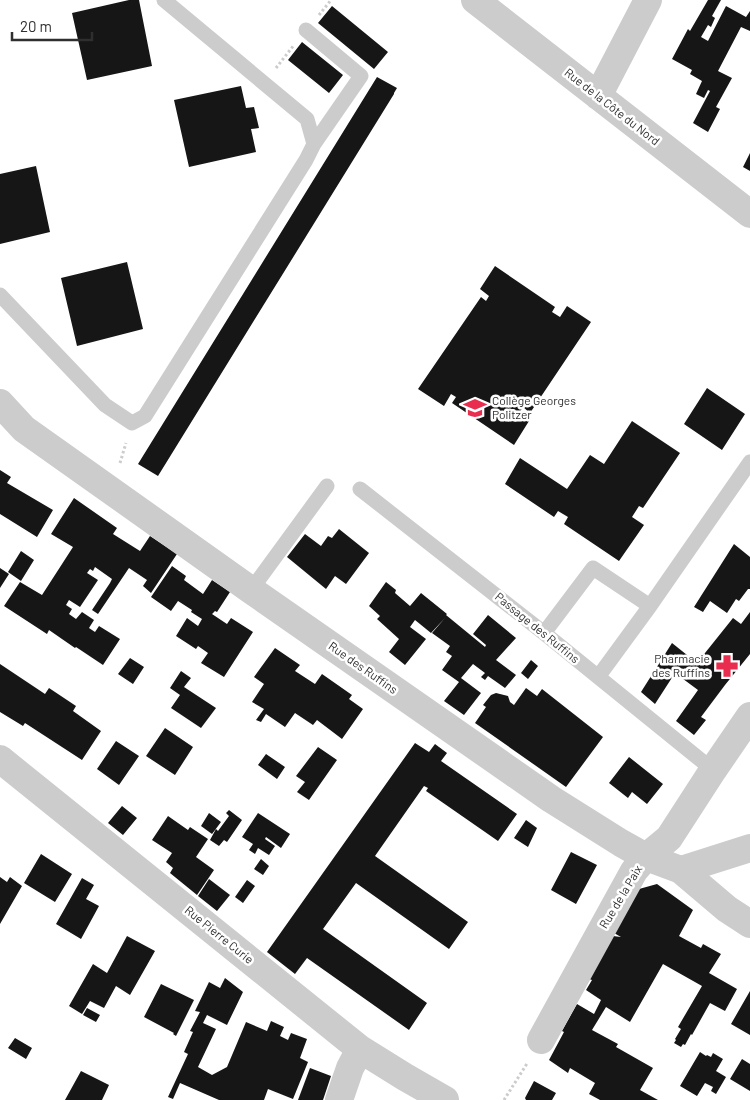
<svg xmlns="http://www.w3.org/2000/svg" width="750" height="1100" font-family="Barlow,sans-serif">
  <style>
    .building { fill: #161616 }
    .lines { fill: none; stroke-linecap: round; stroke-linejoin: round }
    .path { stroke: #ccc; stroke-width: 3; stroke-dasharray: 2.5 2.5; stroke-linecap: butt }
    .lane { stroke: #ccc; stroke-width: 15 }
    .street { stroke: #ccc; stroke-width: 28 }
    .labels { text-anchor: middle; stroke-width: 5; stroke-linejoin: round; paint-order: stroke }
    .street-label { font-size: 12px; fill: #2f2f2f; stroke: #fff }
    .poi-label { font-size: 12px; fill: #2f2f2f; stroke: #fff; text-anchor: start }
  </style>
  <rect width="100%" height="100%" fill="#fff"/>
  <!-- building -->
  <path class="building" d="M129,0H139L152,66L87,80L72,13Z
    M708,0H721L712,16L715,18L711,27L708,25L701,37L708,41L726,6L746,17L750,11V31L741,27L718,71L732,78L716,107L720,109L708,132L693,123L710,91L708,90L704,98L696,94L702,81L690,74L692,70L672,59L688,29L690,31Z
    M332,6L388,52L374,69L318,23Z
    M302,42L343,75L329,93L288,60Z
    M377,77L397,88L394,93V94L158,476L138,464Z
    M241,86L246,108L254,107L259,128L251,129L256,152L189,167L174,100Z
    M750,153V171L743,167Z
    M36,166L50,232L0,244V174Z
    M127,262L143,329L77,346L61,278Z
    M495,266L555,307L552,312L560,317L567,306L591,322L530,413L523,407L519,413L529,421L514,445L452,403L456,397L451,394L444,406L418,389L481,297L486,301L489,296L480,289Z
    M707,388L745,414L722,450L684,424Z
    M632,421L680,453L643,508L639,506L632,517L644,525L619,561L564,524L568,517L558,511L554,517L505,484L520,458L567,489L590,455L604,464Z
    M0,470L11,477L7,483L53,510L37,537L0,514Z
    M74,498L117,528L113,534L140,551L150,536L177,554L151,593L143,586L147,580L129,568L98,614L92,610L110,583L112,579L95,567L93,571L90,569L87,573L98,580L80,607L69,600L66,605L72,609L69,614L76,619L82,612L94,620L89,628L95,632L99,626L120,639L103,665L76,647L75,648L49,630L47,634L4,606L20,582L42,595L73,547L51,534Z
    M339,529L369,553L346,584L335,576L326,589L287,557L305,534L321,546L328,536L332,538Z
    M734,544L750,557V589H748L739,601L736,599L727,613L710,601L703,612L694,607Z
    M21,551L34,560L21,581L8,572Z
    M172,566L186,576L184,580L203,594L212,580L230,592L217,612L215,611L212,614L227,624L231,618L253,632L224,677L201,663L208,653L198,646L196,649L176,636L187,618L198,626L202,619L191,612L192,610L178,601L171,611L151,597Z
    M0,568L9,574L0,588Z
    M386,582L396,590L395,593L410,606L421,593L447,614L446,615L485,647L486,645L473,634L488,615L516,638L496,660L516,675L505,688L488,676L485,680L481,677L485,673L473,664L461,678L481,693L464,715L444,701L459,682L442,670L452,656L446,652L450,646L432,633L445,618L431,633L415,620L410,627L426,639L405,665L389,652L399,639L377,619L380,616L369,606Z
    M750,612V654L725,685L701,717L706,720L694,735L676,721L698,690L675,673L655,704L641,692L672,643L697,663L733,618L741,624Z
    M275,648L300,665L295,671L315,684L322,674L352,695L349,699L363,709L342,739L317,720L313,725L295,713L285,727L266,714L261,722L256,720L264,709L252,702L264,684L254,677Z
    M130,658L144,667L133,684L118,674Z
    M531,660L538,666L528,679L521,673Z
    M0,664L45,694L49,688L76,706L73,711L101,731L82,760L25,723L23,726L0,712Z
    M181,671L191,678L184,687L216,708L201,728L171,708L180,695L170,688Z
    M526,688L537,696L542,689L603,737L566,787L475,723L486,707L483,705L491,695L496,693L508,696L510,702L514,705Z
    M165,728L193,747L175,775L146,756Z
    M116,741L139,756L119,785L97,769Z
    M415,743L429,752L435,744L447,753L441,761L517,814L498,841L426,791L428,788L424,786L375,856L468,922L449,949L356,883L323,929L427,1003L409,1030L307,958L295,974L267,952Z
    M318,747L337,760L309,800L297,792L305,782L296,776Z
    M266,754L285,767L277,779L258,765Z
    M629,757L663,784L647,804L632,792L628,798L609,783Z
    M122,806L137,818L123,835L108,823Z
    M229,810L242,820L227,842L224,840L219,846L210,840L216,829L218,831L229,816L226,813Z
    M209,813L221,822L212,834L201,826Z
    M258,813L290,834L281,848L266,837L265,839L275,846L269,855L258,848L255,854L249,850L253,844L242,837Z
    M168,816L188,830L190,827L208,839L196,857L214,870L197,895L170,873L173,868L166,862L172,853L152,840Z
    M526,820L537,828L528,847L514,838Z
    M571,852L597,865L576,904L551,890Z
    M41,854L72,874L55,902L24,883Z
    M261,859L269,866L263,875L254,869Z
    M0,877L7,882L10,877L22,886L0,924Z
    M82,878L94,885L86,899L99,906L81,939L56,924Z
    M209,879L230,895L217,911L198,896Z
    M247,880L255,886L243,903L235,897Z
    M657,884L693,910L679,936L701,948L703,944L721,954L709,973L737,989L725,1011L710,1003L692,1035L691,1034L685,1045L683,1044L681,1047L674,1043L676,1040L675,1039L681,1029L678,1027L702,986L663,964L630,1022L606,1007L592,1030L618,1044L616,1047L653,1068L640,1090L658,1100H600L589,1094L595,1083L570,1068L568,1073L549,1060L564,1032L562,1031L577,1004L594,1014L601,1000L586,990L592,980L589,979L613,936L621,937L614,933L639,889Z
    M127,936L155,951L130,995L116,986L104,1008L90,1001L82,1014L69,1006L93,964L107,973Z
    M225,978L243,992L227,1025L207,1015L203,1023L216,1029L198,1067L212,1075L227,1067L246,1022L267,1031L271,1021L284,1027L280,1036L288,1040L291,1033L307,1039L300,1058L308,1062L293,1099L268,1089L264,1100H219L180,1083L173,1099L168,1097L188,1054L184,1052L193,1032L190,1031L200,1012L195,1011L209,982L220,988Z
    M161,984L194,1000L176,1036L173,1034L174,1033L144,1017Z
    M750,991V1035L731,1024Z
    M87,1008L100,1015L96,1022L83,1015Z
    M15,1038L32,1048L26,1059L8,1048Z
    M700,1052L706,1056L707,1055L711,1057L713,1053L723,1059L716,1071L726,1077L716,1094L711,1091L713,1087L705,1083L697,1096L680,1086Z
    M742,1059L750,1064V1091L730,1079Z
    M310,1068L331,1076L323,1100H298Z
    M81,1071L109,1085L102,1100H65Z
    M534,1081L556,1093L552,1100H526L525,1098Z"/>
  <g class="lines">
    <!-- path -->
    <path class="path" d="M319,15L331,0
      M276,68L294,45
      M120,463L126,443
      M504,1100L528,1062"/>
    <!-- lane -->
    <path class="lane" d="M306,30L361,76L314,144
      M0,295L105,405L132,423L145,416L306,160L314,144L307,119L164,0
      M360,489L544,633L713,770
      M251,590L327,486
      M544,633L593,568L650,606
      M598,677L650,606L750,462"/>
    <!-- street -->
    <path class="street" d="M475,0L750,214
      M598,96L648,0
      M0,403L24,429L251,590L551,799L621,843L646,857L681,870L750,848
      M0,759L360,1049L405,1077L445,1100
      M681,870L727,909L750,924
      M541,1040L634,871L646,857L669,838L713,770L750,716
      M339,1100L350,1068L360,1049"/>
  </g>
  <!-- icons -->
  <defs>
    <symbol id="school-bare" viewBox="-9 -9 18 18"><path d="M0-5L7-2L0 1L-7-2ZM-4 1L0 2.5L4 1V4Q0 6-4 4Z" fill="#e92d4e" stroke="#fff" stroke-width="2.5" paint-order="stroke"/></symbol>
    <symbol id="pharmacy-bare" viewBox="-9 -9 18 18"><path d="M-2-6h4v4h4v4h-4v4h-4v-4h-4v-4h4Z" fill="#e92d4e" stroke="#fff" stroke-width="2.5" paint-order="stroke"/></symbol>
  </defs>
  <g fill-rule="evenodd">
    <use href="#school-bare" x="459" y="392" width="32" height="32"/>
    <use href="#pharmacy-bare" x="711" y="650" width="32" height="32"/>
  </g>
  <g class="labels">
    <!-- street labels -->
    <g class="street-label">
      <text transform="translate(612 107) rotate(38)" y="4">Rue de la Côte du Nord</text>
      <text transform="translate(537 628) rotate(39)" y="4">Passage des Ruffins</text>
      <text transform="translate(363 668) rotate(35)" y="4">Rue des Ruffins</text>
      <text transform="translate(621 897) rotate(-59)" y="4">Rue de la Paix</text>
      <text transform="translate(219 935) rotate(39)" y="4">Rue Pierre Curie</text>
    </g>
    <!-- poi labels -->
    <g class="poi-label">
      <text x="492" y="405">Collège Georges<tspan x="492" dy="14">Politzer</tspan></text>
      <text x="710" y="663" text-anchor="end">Pharmacie<tspan x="710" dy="14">des Ruffins</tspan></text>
    </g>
  </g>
  <!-- scale -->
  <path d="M12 32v8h80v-8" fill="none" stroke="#2f2f2f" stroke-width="2.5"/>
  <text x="20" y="32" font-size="15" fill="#2f2f2f" stroke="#ffffff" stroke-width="4" paint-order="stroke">20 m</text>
</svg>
